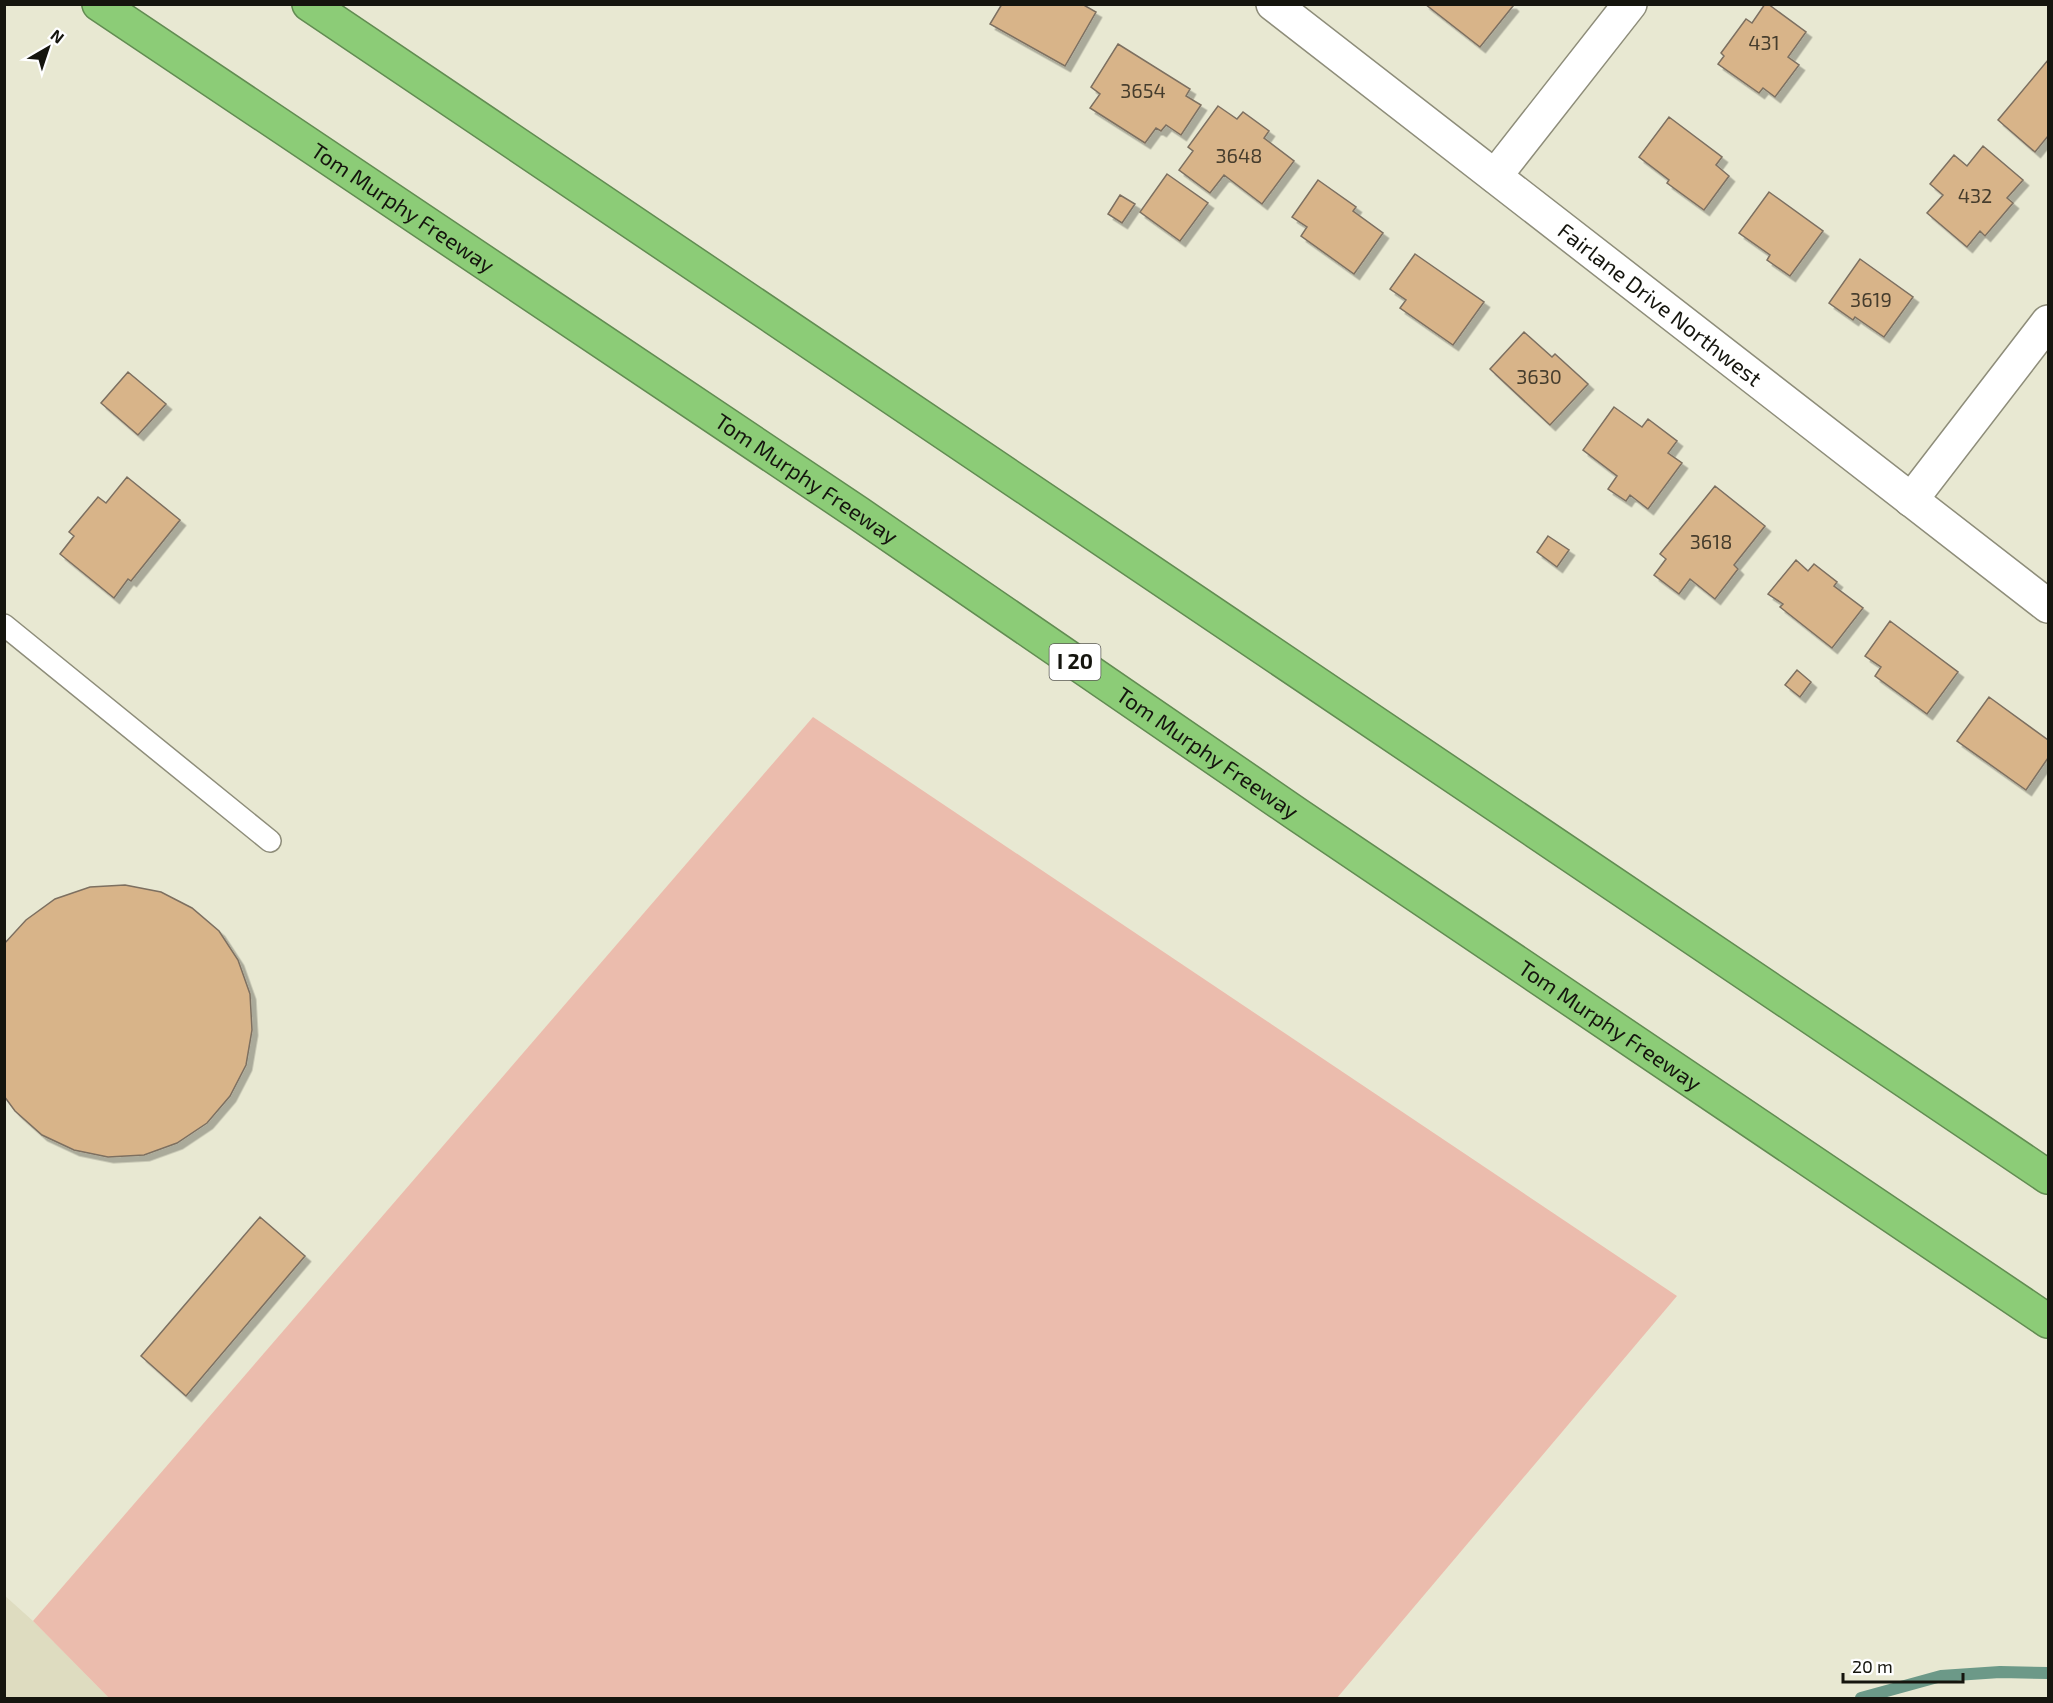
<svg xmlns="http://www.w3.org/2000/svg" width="2053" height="1703" font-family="'Exo 2',sans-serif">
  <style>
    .built { fill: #dedcc0 }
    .green { fill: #ebbcad }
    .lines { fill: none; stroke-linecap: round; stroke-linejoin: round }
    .stream { stroke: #6c9988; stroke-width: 12 }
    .building { fill: #d8b489; stroke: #7d7061; stroke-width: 1.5; filter: url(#shadow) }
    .lane-casing { stroke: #8e8d7a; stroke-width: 24 }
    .street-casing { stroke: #8e8d7a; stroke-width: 36 }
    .highway-casing { stroke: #628c52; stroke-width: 36 }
    .lane { stroke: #fff; stroke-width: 21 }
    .street { stroke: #fff; stroke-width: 33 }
    .highway { stroke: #8ccc77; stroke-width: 33 }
    .labels { text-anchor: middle; stroke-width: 4.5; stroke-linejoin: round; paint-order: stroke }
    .number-label { font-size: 20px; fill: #463d2d }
    .shield { fill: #fff; stroke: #5b5b56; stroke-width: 1.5 }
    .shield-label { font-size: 21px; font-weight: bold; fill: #15150e }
    .street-label { font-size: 22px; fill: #15150e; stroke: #fff }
  </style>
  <defs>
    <filter id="shadow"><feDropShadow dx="5.5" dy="5.5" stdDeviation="0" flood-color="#0004"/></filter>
  </defs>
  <rect width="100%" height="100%" fill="#e8e8d2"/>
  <!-- built -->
  <path class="built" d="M4,1595L33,1621L109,1698H5Z"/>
  <!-- green -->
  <path class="green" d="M813,717L1677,1296L1337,1698H109L33,1621Z"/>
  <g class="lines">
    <!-- stream -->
    <path class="stream" d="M1861,1698L1941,1676L2000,1672L2048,1673"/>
  </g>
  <!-- building -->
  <path class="building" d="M1002,4H1082L1096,12L1065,66L990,24Z
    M1425,4H1511L1513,6L1480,47Z
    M1765,4H1768L1806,32L1788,57L1799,65L1775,97L1763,88L1759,93L1718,64L1724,56L1721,53L1746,19L1752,23Z
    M1118,44L1190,89L1186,96L1201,105L1181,135L1166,125L1161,131L1156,128L1145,143L1090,108L1100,94L1091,87Z
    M2048,60V136L2035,152L1998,120Z
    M1218,106L1237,119L1243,112L1269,131L1264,138L1294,161L1262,204L1224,175L1210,193L1179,170L1193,151L1188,147Z
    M1669,117L1722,157L1716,165L1729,176L1704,210L1667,183L1669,180L1639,157Z
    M1983,146L2023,180L2007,198L2013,203L1985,236L1980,231L1967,247L1927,213L1943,195L1930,184L1954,155L1967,166Z
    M1167,174L1208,203L1180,241L1140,212Z
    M1318,180L1356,207L1353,211L1383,233L1354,274L1301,236L1307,227L1292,217Z
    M1769,192L1823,231L1790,276L1767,260L1770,255L1739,233Z
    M1120,195L1135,204L1122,223L1108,214Z
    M1415,254L1484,302L1453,345L1400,308L1406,300L1390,289Z
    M1860,259L1913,297L1884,337L1855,317L1853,320L1829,303Z
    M1524,332L1552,357L1555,354L1588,384L1550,425L1490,369Z
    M128,372L166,404L138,435L101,403Z
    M1614,407L1642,427L1648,419L1677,441L1668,453L1682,463L1648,509L1630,495L1626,501L1608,489L1617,476L1583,450Z
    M127,477L180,520L131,581L128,579L114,598L60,554L74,536L69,532L98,497L106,503Z
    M1715,486L1765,526L1734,565L1738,569L1715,599L1690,579L1679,594L1654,575L1666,559L1660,554Z
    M1548,536L1569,550L1557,567L1537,552Z
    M1796,560L1808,571L1814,564L1837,582L1834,586L1863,608L1832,648L1780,607L1783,604L1768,594Z
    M1890,621L1958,672L1927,714L1875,676L1881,667L1865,656Z
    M1797,670L1811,682L1800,697L1785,685Z
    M1989,697L2048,740V758L2026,790L1957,741Z
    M125,885L161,892L192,908L219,931L238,960L250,994L252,1030L246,1065L230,1096L207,1123L177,1143L144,1155L108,1157L74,1150L42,1135L15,1111L4,1096V944L26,920L55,899L90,887Z
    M260,1217L305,1256L186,1396L141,1356Z"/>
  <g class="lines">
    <defs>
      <path id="lane" d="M4,625L270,841"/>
      <g id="street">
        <path id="s1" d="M1273,4L2048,606"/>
        <path d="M1495,176L1630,4"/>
        <path d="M1911,500L2048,322"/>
      </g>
      <g id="highway">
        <path id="s2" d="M99,4L858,513L1298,815L2048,1321"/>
        <path d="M309,4L2048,1177"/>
      </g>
    </defs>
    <!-- lane casing -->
    <use href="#lane" class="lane-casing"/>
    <!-- street casing -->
    <use href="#street" class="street-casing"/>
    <!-- highway casing -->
    <use href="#highway" class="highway-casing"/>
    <!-- lane -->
    <use href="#lane" class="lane"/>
    <!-- street -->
    <use href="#street" class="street"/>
    <!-- highway -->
    <use href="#highway" class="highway"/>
  </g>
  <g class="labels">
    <!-- number labels -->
    <g class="number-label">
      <text x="1764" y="50">431</text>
      <text x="1143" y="98">3654</text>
      <text x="1239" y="163">3648</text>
      <text x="1975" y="203">432</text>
      <text x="1871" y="307">3619</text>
      <text x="1539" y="384">3630</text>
      <text x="1711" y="549">3618</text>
    </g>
    <!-- shield labels -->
    <rect class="shield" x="1049.5" y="644" width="51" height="36" rx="4.5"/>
    <g class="shield-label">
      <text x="1075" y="669">I 20</text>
    </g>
    <!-- street labels -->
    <g class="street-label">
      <text dy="8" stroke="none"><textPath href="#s2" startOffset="366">Tom Murphy Freeway</textPath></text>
      <text dy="8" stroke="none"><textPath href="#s1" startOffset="490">Fairlane Drive Northwest</textPath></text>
      <text dy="8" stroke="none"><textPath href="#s2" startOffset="852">Tom Murphy Freeway</textPath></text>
      <text dy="8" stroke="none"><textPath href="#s2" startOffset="1338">Tom Murphy Freeway</textPath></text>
      <text dy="8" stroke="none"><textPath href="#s2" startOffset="1824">Tom Murphy Freeway</textPath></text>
    </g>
  </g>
  <!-- border -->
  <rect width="2053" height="1703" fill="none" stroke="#15150e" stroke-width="12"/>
  <!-- north arrow -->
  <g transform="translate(48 48) rotate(39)" stroke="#ffffff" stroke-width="4.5" paint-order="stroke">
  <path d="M0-4.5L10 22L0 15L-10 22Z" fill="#15150e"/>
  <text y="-9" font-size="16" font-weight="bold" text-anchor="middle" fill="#15150e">N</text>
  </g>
  <!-- scale -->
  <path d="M1843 1673v9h120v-9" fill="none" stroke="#15150e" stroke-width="3"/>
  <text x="1852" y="1673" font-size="18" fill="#15150e" stroke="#ffffff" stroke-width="4.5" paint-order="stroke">20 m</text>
</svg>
